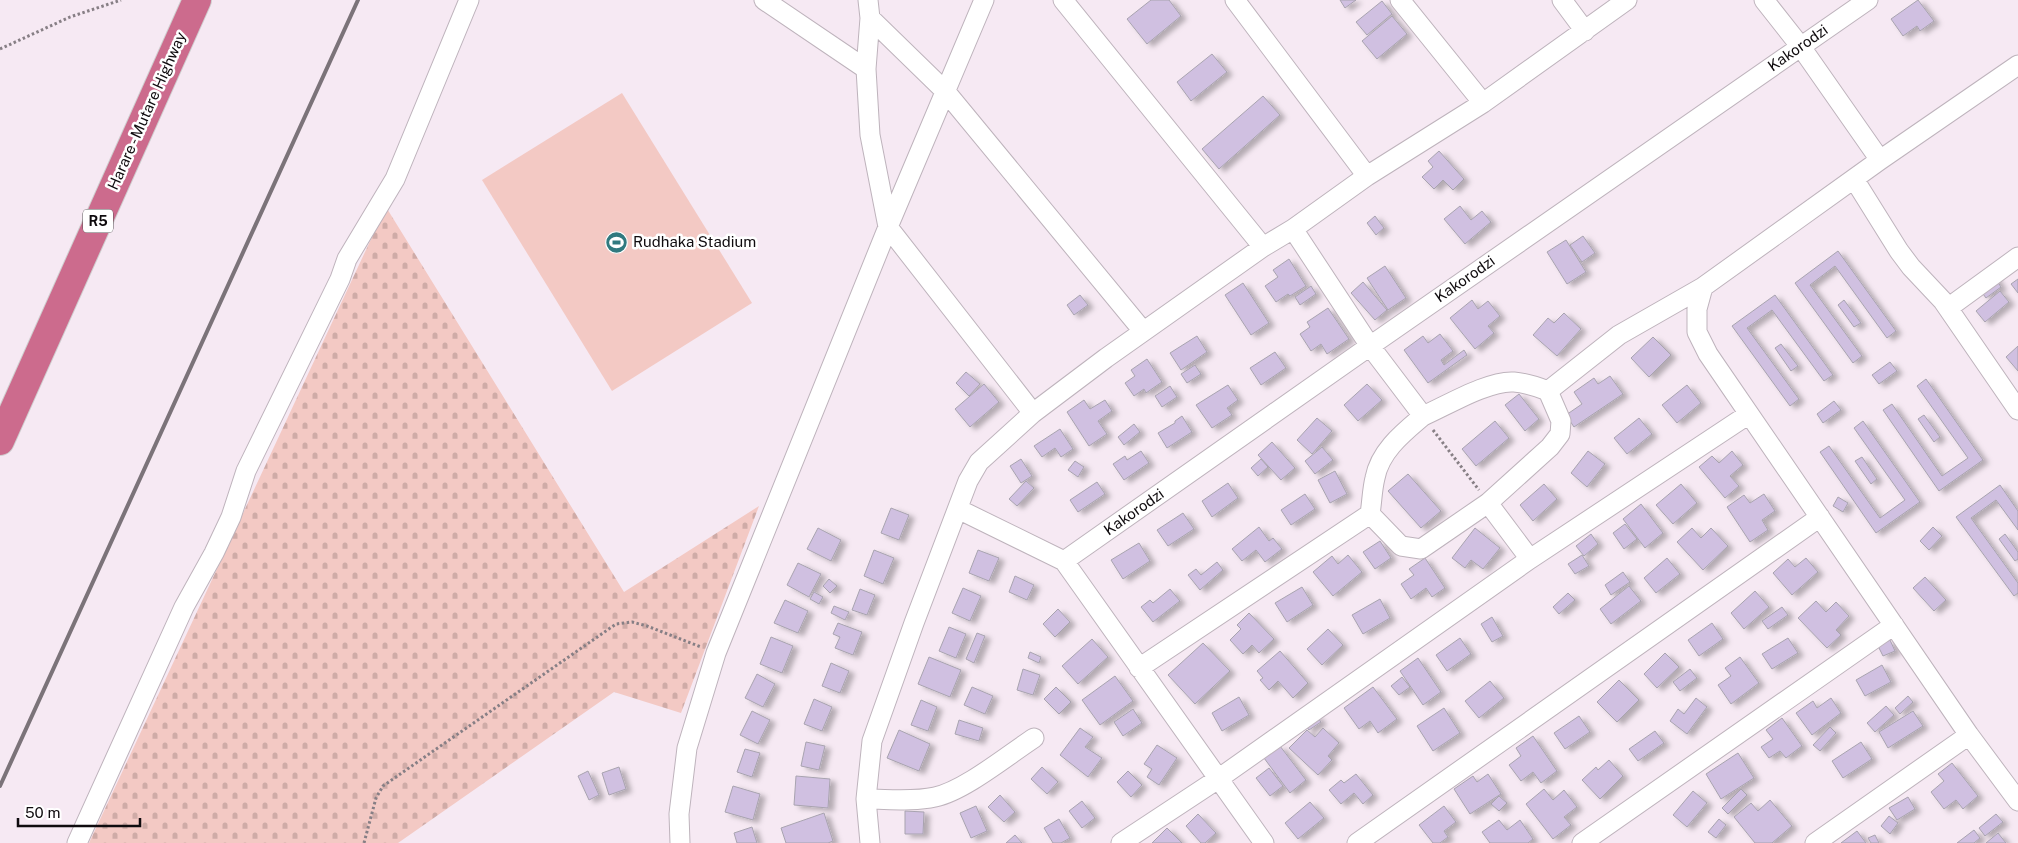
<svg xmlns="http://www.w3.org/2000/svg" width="2018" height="843" font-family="'Public Sans',sans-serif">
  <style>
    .cemetery { fill: url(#cemetery-stones) }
    .pitch { fill: #f3c9c4 }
    .building { fill: #d0c0e1; stroke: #a8a3af; filter: url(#shadow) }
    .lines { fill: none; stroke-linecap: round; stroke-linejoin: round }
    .minor-casing { stroke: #beb3bc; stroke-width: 21 }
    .highway-casing { stroke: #cfcecf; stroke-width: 30 }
    .path { stroke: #877f85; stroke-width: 3; stroke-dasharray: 2.5 2.5; stroke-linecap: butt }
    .minor { stroke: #fff; stroke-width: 19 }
    .highway { stroke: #cc6b8d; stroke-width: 28 }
    .rail { stroke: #7b7379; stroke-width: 4 }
    .labels { text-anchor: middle; stroke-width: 5; stroke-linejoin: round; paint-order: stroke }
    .shield { fill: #fff; stroke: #575456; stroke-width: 1 }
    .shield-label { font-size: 14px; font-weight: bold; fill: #0f0b0e }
    .street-label { font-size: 15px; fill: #0f0b0e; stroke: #fff }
    .poi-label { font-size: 15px; fill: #0f0b0e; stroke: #fff; text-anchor: start }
  </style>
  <defs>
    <pattern id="cemetery-stones" width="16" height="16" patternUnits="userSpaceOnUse" patternTransform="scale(1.25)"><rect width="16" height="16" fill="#f3c9c4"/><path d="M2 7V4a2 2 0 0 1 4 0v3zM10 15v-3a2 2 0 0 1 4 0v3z" fill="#cfaba7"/></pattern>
    <filter id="shadow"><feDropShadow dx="5.5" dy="3" stdDeviation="2.5" flood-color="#0004"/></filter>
  </defs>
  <rect width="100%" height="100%" fill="#f6e9f3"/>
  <!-- cemetery -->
  <path class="cemetery" d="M386,207L624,592L759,506L681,713L614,692L398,843H89Z"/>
  <!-- pitch -->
  <path class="pitch" d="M622,93L752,303L612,391L482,180Z"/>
  <!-- building -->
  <path class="building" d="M1151,0H1169L1181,16L1147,44L1127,19Z
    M1340,0H1356L1345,8Z
    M1918,0L1934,21L1920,31L1917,26L1903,36L1891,19Z
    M1382,1L1392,14L1367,35L1356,22Z
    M1392,16L1407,34L1377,59L1362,41Z
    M1212,54L1227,72L1191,101L1177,82Z
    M1263,96L1280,115L1219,169L1202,149Z
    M1439,151L1464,179L1453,190L1443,180L1434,189L1422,177L1433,167L1428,161Z
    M1460,206L1471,220L1482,211L1491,222L1465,244L1444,219Z
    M1375,216L1384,228L1376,235L1367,223Z
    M1583,236L1595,253L1582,262L1570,245Z
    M1566,240L1586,272L1567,284L1547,252Z
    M1838,251L1896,331L1887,338L1835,266L1810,285L1862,356L1853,363L1795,283Z
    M1289,259L1306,286L1290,296L1288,294L1276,302L1265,286L1278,277L1273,270Z
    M1385,266L1406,298L1388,310L1367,278Z
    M1994,276L2001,287L1986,298L1978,287Z
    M2018,279V293L2011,284Z
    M1363,282L1387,310L1375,320L1351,293Z
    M1243,283L1269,323L1251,335L1225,295Z
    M1311,286L1316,294L1300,305L1295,297Z
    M2000,291L2009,302L1985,322L1976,311Z
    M1080,295L1088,305L1074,315L1067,305Z
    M1775,295L1833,375L1824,381L1772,310L1747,328L1799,399L1790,406L1732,326Z
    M1472,300L1478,309L1488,301L1500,316L1488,326L1494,333L1475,349L1450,318Z
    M1844,300L1861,323L1854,327L1838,305Z
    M1328,308L1349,339L1327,354L1321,344L1311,351L1300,334L1310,327L1307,322Z
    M1564,313L1581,329L1557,356L1533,335L1548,318L1554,323Z
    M1440,334L1453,351L1441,360L1444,365L1464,350L1467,355L1428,383L1404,350L1423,336L1428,343Z
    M1197,336L1207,352L1181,370L1170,353Z
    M1653,337L1671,355L1649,377L1631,358Z
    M1781,344L1798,366L1791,371L1775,348Z
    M2018,346V371L2006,357Z
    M1275,352L1286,368L1261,385L1250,368Z
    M1147,359L1162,382L1146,393L1144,389L1134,396L1125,383L1135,376L1131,370Z
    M1890,362L1897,371L1879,384L1872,375Z
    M1195,365L1201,374L1187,383L1181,374Z
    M966,372L980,384L969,396L956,383Z
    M1610,376L1623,394L1574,427L1566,415L1582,404L1574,392L1594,378L1598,384Z
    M1926,379L1983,460L1939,491L1883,410L1892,404L1942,476L1968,458L1917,386Z
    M984,384L999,402L970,427L955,409Z
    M1367,384L1382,400L1358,421L1344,405Z
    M1228,385L1238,400L1227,408L1232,415L1212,428L1196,405Z
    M1687,385L1701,403L1677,423L1662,405Z
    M1170,386L1177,397L1162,407L1155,396Z
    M1519,394L1539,419L1525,431L1505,405Z
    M1084,400L1090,409L1105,400L1112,411L1098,421L1107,434L1089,446L1067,412Z
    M1834,401L1841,410L1823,423L1817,414Z
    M1924,415L1940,437L1934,442L1918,419Z
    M1182,416L1192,432L1167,448L1158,433L1175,423V421Z
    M1317,418L1332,431L1312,454L1297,440Z
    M1639,418L1652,434L1627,454L1614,438Z
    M1495,421L1509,438L1476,466L1462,449Z
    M1863,421L1920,502L1876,533L1820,452L1829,446L1880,518L1905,500L1854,428Z
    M1134,424L1140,432L1124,445L1118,437Z
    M1060,429L1073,449L1061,457L1055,448L1042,457L1034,446Z
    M1272,442L1295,468L1281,480L1258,455Z
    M1322,447L1333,460L1315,474L1305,461Z
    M1141,451L1149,463L1124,480L1113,464L1125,456L1127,460Z
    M1588,451L1605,464L1587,487L1571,473Z
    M1732,451L1743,465L1730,476L1739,486L1725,498L1699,467L1712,456L1719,463Z
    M1862,457L1877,479L1871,484L1855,461Z
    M1021,459L1032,476L1021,483L1010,466Z
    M1261,459L1268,467L1258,476L1251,468Z
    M1075,461L1084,467L1078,477L1068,470Z
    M1335,471L1347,494L1330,503L1318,480Z
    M1408,474L1441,511L1421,528L1388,491Z
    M1026,481L1034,488L1017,506L1009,499Z
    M1097,482L1105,494L1078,512L1070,500Z
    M1228,483L1238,498L1212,517L1202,501Z
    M1544,484L1557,499L1533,521L1520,505Z
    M1681,484L1697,503L1673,524L1656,505Z
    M2000,485L2018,511V530L1996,500L1971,518L2018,583V593L2014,596L1956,517Z
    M1305,494L1315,509L1291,525L1281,510Z
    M1764,494L1775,511L1762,520L1768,530L1750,542L1727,507L1744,495L1750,503Z
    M1838,497L1848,503L1843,512L1833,506Z
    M1641,504L1663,533L1645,548L1623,519Z
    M891,508L909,515L899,540L881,533Z
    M1183,513L1194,529L1168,546L1157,530Z
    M1625,524L1637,539L1624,549L1613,533Z
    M1259,527L1269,541L1273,538L1282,549L1265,562L1256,550L1242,561L1232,549Z
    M1933,527L1942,536L1929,550L1920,541Z
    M818,528L841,540L831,561L807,549Z
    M1475,528L1500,548L1483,569L1471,560L1465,568L1452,558Z
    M1692,528L1701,538L1711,528L1728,546L1703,570L1677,542Z
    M1591,534L1598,544L1584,556L1576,546Z
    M2005,534L2018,552V559L2015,561L1999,539Z
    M1380,541L1391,558L1375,569L1363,552Z
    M1139,543L1150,561L1123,579L1111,560Z
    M874,550L894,558L883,584L864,576Z
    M978,550L999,558L989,581L969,573Z
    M1348,555L1362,572L1333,596L1313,572L1332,556L1338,564Z
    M1582,555L1589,566L1575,574L1568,564Z
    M1425,558L1445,588L1432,597L1426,588L1411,599L1401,584L1414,575L1409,569Z
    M1667,558L1680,574L1656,593L1644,578Z
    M1806,558L1818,572L1792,595L1773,573L1788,559L1795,567Z
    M1217,562L1223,570L1200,590L1188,575L1196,569L1201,575Z
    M798,563L821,574L809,597L787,585Z
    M1623,572L1630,582L1611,595L1605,585Z
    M1015,576L1034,585L1027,600L1009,592Z
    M1925,577L1946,600L1934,611L1913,588Z
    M829,579L837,586L830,593L823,586Z
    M1629,586L1641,601L1611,624L1600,609Z
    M1302,587L1313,605L1287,622L1275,603Z
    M963,588L981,596L970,621L952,613Z
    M860,589L875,595L867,615L852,610Z
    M1170,589L1180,601L1153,622L1141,607L1150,600L1153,603Z
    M1755,591L1769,607L1744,629L1731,613Z
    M814,592L823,597L819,604L810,599Z
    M1568,593L1575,600L1559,614L1553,607Z
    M1380,599L1390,618L1363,634L1352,615Z
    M785,600L808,611L798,633L774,623Z
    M1816,601L1826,612L1836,602L1849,616L1836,630L1841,635L1827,648L1798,618Z
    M834,606L849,612L845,620L831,613Z
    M1782,607L1788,615L1768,629L1762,621Z
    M1058,609L1070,622L1055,637L1043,624Z
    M1249,613L1274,639L1259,653L1252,645L1243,654L1230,640L1241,629L1237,625Z
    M1492,617L1503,636L1492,642L1481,624Z
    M838,623L862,632L853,655L835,648L840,637L833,634Z
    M1712,623L1723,639L1699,656L1688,640Z
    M949,627L966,634L956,658L939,651Z
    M1328,629L1343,645L1322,665L1307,649Z
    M977,633L985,636L974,663L966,659Z
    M771,637L793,646L782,673L760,664Z
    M1460,638L1471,654L1447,671L1436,655Z
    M1788,638L1798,653L1772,669L1762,654Z
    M1092,639L1108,657L1078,684L1062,666Z
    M1890,640L1895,651L1883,656L1878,646Z
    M1203,643L1230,671L1195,704L1168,675Z
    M1280,651L1308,683L1293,698L1278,681L1269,690L1260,680L1263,678L1257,671Z
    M1030,652L1041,657L1039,663L1028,658Z
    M1665,653L1679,667L1657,688L1644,674Z
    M929,657L961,670L950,697L918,684Z
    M1740,657L1759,683L1731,704L1718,685L1731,676L1725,668Z
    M1418,658L1441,692L1423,705L1400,671Z
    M831,663L849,671L840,693L822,686Z
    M1882,665L1891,682L1865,696L1856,680Z
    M1023,669L1040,675L1033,695L1017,690Z
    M1690,669L1697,678L1680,691L1673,682Z
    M757,674L775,684L763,707L745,698Z
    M1115,676L1133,701L1100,725L1082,700Z
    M1402,677L1410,687L1399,695L1391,686Z
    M1619,680L1639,700L1617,722L1597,702Z
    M1490,681L1504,698L1479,718L1465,701Z
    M972,687L993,696L985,714L964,705Z
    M1056,687L1071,702L1059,714L1044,699Z
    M1373,687L1397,719L1378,733L1370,721L1359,729L1344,708Z
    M1908,696L1913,702L1900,714L1895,708Z
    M1239,697L1249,715L1222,731L1212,713Z
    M1696,698L1707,707L1687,734L1670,721L1678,709L1684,714Z
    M1831,698L1841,713L1812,735L1796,713L1813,701L1817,708Z
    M814,699L832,707L822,731L804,724Z
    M921,700L937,707L928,731L911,725Z
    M1886,706L1894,715L1875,732L1867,723Z
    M1444,708L1460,733L1433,751L1417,726Z
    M1133,709L1142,723L1123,736L1114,722Z
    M752,711L770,720L758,744L740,735Z
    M1913,711L1923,726L1888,748L1879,732Z
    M1316,715L1321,722L1309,730L1304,724Z
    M1579,716L1590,732L1565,749L1554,733Z
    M1782,718L1802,746L1786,758L1780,751L1769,758L1761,747L1773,739L1766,730Z
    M959,720L983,728L979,741L955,734Z
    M1830,727L1836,733L1820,751L1813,745Z
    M1080,728L1093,737L1085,747L1102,758L1088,777L1060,755Z
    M1323,728L1339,743L1328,756L1332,760L1318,775L1289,748L1307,730L1315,737Z
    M899,730L930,744L919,771L887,758Z
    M1655,731L1664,743L1638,761L1629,749Z
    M1533,736L1557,771L1541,783L1533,772L1521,781L1509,765L1521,756L1516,748Z
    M806,742L825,746L819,770L801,766Z
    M1861,742L1872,759L1843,778L1832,761Z
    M1157,745L1177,758L1159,785L1147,777L1152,769L1144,764Z
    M1280,746L1306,780L1290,793L1264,758Z
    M745,749L760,753L752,777L737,772Z
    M1738,753L1754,778L1721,799L1706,774Z
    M1609,760L1623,776L1600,799L1582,780L1596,767L1598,770Z
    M1952,763L1978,796L1963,809L1956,800L1944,809L1931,792L1944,781L1938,774Z
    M619,767L626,789L609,795L602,773Z
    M1042,767L1058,782L1047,794L1031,779Z
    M1269,768L1283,786L1270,796L1256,778Z
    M588,771L599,795L589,800L578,776Z
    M1128,771L1142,785L1131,797L1117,782Z
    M1356,774L1373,795L1363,804L1354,793L1341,804L1329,790L1341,780L1344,783Z
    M1488,774L1501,794L1470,814L1454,789L1473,776L1477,782Z
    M796,776L830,779L828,808L794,805Z
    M733,786L760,794L753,820L725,812Z
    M1544,789L1553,800L1564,790L1577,807L1564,817L1571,825L1553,839L1526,804Z
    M1741,789L1747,795L1728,814L1722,808Z
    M1693,791L1707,803L1687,827L1673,815Z
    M1000,795L1015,812L1004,822L988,807Z
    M1499,796L1507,803L1499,811L1491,804Z
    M1908,797L1915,809L1897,820L1889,808Z
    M1770,800L1792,826L1772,843H1755L1734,817L1751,803L1758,811Z
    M1082,801L1095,818L1082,828L1069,811Z
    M1310,802L1324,818L1298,839L1285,823Z
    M976,806L987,831L971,838L960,813Z
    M1444,806L1456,822L1444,831L1448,837L1440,843H1433L1419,825Z
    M905,811L924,812L923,834H905Z
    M824,813L833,841L828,843H786L781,828Z
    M1198,814L1216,833L1205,843H1201L1186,826Z
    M1996,814L2003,822L1985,836L1979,828Z
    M1889,816L1898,823L1890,834L1881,826Z
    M1059,819L1070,838L1061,843H1053L1044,828Z
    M1719,819L1726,825L1716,838L1708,832Z
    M1499,820L1507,830L1520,820L1533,839L1528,843H1490L1482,832Z
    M752,827L757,843H737L734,833Z
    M1167,828L1182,843H1152Z
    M1974,830L1980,838L1974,843H1957Z
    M1857,831L1866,843H1841Z
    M1998,833L2006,843H1986Z
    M1015,835L1022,843H1006Z
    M1875,835L1879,843H1871L1868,838Z"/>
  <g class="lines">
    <defs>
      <path id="minor" d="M764,0L866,69
        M868,0L870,18L946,92L1143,331
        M1063,0L1263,247
        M1235,0L1367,176
        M1400,0L1483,103
        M1562,0L1585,31
        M1764,0L1801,47L1880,160
        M870,18L866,69L870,135L888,227L1033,413
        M2018,65L1880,160L1703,287L1697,309V332L1708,354L1969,735L2018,801
        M1854,179L1899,251L1911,267L1943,301L2018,410
        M1293,229L1370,346L1423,416C1446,406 1489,380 1514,382C1526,383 1538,387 1548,391L1619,335L1703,287
        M1948,308L2018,257
        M1488,503L1530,559
        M958,509L1064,561L1264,843
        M1370,514C1372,502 1372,490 1375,478C1380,451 1403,433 1423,416
        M1064,561L1370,346L1868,0
        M1139,668L1370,514L1401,546L1421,549L1488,503L1550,447L1560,434L1561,421L1548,391
        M866,799C888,799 913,802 935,797C964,791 1008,755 1034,738
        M77,843L184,607L214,553L231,517L246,471L340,279L347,259L395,179L469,0
        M680,843L679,814L687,748L716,653L888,227L984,0
        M870,843L866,799L872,741L914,623L968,481L979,462L1033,413L1106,358L1263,247L1293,229L1367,176L1483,103L1627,0
        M1121,843L1218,779L1530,559L1749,414
        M1357,843L1820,517
        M1582,843L1894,625
        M1815,843L1969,735"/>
      <path id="highway" d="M0,441L197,0"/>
    </defs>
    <!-- minor casing -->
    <use href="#minor" class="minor-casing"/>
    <!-- highway casing -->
    <use href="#highway" class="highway-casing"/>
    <!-- path -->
    <path class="path" d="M0,49L70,17L121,0
      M1433,430L1479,490
      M364,843L376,798L383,786L616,624L632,622L647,626L701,647"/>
    <!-- minor -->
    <use href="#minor" class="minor"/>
    <!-- highway -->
    <use href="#highway" class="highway"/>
    <!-- rail -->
    <path class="rail" d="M0,786L358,0"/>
  </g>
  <!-- icons -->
  <defs>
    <symbol id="stadium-disc" viewBox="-11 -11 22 22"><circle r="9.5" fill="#30797f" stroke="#fff"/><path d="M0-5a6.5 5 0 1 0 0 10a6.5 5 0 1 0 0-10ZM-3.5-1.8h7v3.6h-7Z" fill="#fff"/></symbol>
  </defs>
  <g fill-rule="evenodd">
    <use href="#stadium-disc" x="604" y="230" width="25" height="25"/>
  </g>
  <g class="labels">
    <!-- shield labels -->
    <rect class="shield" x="83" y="209.5" width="30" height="23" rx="4"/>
    <g class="shield-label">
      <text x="98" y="226">R5</text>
    </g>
    <!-- street labels -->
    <g class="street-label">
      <text transform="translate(1798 48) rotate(-35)" y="5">Kakorodzi</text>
      <text transform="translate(147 111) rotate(-66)" y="5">Harare - Mutare Highway</text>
      <text transform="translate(1465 279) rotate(-35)" y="5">Kakorodzi</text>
      <text transform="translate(1134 512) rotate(-35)" y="5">Kakorodzi</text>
    </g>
    <!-- poi labels -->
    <g class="poi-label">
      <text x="633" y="247">Rudhaka Stadium</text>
    </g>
  </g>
  <!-- scale -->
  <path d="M18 818v8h122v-8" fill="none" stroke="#0f0b0e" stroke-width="2.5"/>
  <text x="25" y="818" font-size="15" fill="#0f0b0e" stroke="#ffffff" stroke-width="4" paint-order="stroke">50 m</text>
</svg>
